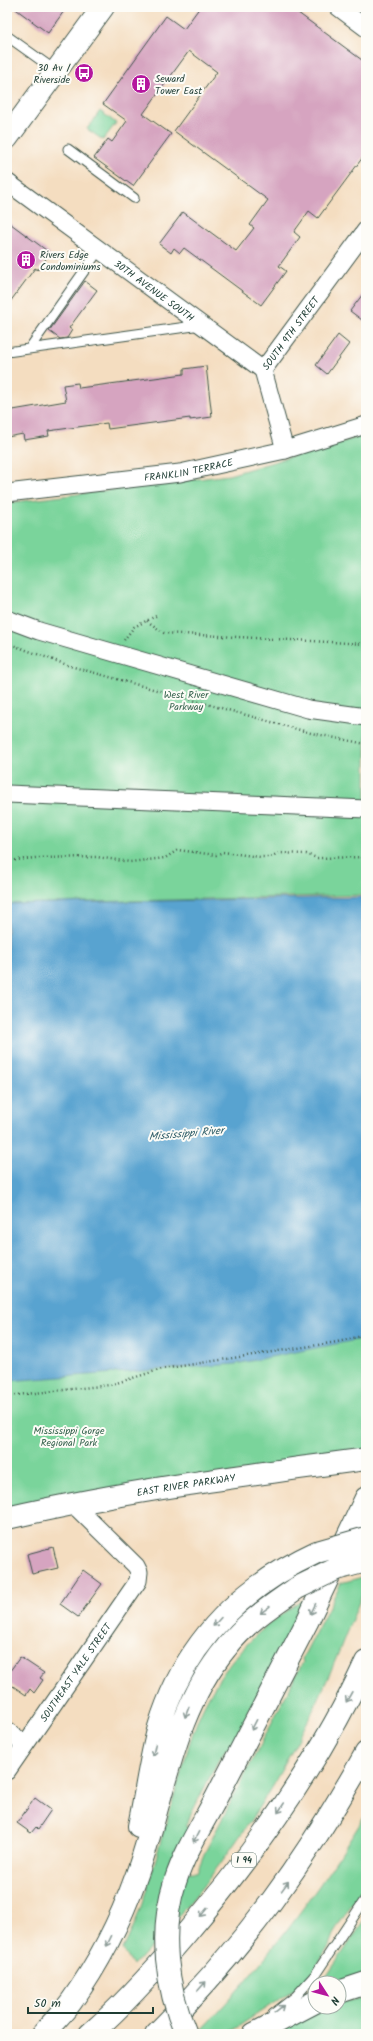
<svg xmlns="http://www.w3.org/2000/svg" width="373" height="2041" font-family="Kalam,sans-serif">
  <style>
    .green { fill: #7ad49b; stroke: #4c8868 }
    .water { fill: #59a3d0; stroke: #3c7082 }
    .building { fill: #d6a4c0 }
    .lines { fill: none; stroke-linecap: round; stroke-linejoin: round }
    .service-casing { stroke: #3f5549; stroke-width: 11 }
    .minor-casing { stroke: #3f5549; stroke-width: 19 }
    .tertiary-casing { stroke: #3f5549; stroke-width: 24 }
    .motorway-casing { stroke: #3f5549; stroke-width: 24 }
    .path { stroke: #3f5549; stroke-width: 2.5; stroke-dasharray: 1 3; stroke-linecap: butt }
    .service { stroke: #fff; stroke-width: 9 }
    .minor { stroke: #fff; stroke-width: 17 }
    .tertiary { stroke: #fff; stroke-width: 22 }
    .motorway { stroke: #fff; stroke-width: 22 }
    .motorway-bridge-casing { stroke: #3f5549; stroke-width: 24; stroke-linecap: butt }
    .motorway-bridge { stroke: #fff; stroke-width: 22 }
    .oneway { stroke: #8f9e9a }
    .labels { text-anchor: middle; stroke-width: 4; stroke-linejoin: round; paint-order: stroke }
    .shield { fill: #fdfcf7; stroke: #62766e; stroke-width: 1 }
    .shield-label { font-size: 9px; font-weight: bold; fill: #1f3d34 }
    .poi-label { font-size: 10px; fill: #1f3d34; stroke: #fdfcf7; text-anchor: start }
    .street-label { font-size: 10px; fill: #1f3d34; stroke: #fdfcf7 }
    .park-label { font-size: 10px; fill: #36634e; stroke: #fdfcf7 }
    .water-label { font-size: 11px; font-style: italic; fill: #33616b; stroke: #fdfcf7 }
  </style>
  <rect width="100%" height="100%" fill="#fdfcf7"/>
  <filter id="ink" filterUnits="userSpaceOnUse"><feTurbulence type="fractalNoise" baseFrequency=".025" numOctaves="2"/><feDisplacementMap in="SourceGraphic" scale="8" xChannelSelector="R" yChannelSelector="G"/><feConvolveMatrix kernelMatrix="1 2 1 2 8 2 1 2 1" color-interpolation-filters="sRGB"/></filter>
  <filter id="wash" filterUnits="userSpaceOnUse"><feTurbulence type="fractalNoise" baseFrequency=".012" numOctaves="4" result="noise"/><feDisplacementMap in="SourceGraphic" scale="16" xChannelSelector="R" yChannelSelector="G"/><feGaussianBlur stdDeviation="0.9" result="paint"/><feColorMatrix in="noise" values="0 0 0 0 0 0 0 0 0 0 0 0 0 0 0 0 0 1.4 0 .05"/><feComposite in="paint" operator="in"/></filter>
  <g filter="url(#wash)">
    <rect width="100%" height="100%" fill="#f4ddc0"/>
    <!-- green -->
    <path class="green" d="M100,111L116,123L103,140L87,129Z
      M366,435V895L7,904V503L229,475Z
      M366,1325V1451L7,1513V1380Z
      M366,1576C365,1592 351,1621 345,1636C312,1723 264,1808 207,1881C184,1911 159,1938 133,1966L123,1949C138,1920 147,1889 156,1858C163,1832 171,1806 179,1780C185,1759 190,1739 198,1719C220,1666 260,1624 310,1596L234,1740L218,1761L185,1826L189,1828L169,1872H197L204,1854L303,1662L302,1659L341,1583Z
      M366,1814V1882L334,1932L328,1948L311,1975L298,1987L227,2034H197C262,1967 317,1894 366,1814Z
      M366,1918V1976L339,1983H322Z
      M366,1997V2034H269L325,2007H339V2003Z"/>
    <!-- water -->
    <path class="water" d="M366,897V1338L235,1364L7,1381V904Z"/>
    <g id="blocks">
      <!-- building -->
      <path class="building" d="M13,7H67L48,33Z
        M200,7H290L366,63V153L318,218L309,211L294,232L300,237L279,266L286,271L261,305L184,248L180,253L174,248L171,253L159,244L183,212L236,251L254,228L250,225L268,200L174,131L217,72L189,51L143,114L171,134L133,186L94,158L108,139L112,142L127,121L103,104L166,16L184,29Z
        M7,221L50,253L38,270L35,268L7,306Z
        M85,281L97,290L69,328L72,330L67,338L60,339L49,331Z
        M366,290V323L350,311Z
        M338,335L349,344L327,374L316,365Z
        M206,366L212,417L190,420V418L108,429L107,423L48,431L49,436L24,440L23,434L7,437V411L66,401L63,385L78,383L79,388L140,380L184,374V369Z
        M53,1547L58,1568L32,1574L27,1554Z
        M83,1570L102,1584L78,1617L60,1604Z
        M20,1657L44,1673L40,1678L43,1680L34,1693L30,1689L26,1695L7,1682V1675Z
        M35,1798L51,1810L38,1829L36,1827L31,1833L17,1823Z"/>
    </g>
  </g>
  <g filter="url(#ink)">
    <use href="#blocks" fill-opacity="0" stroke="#3f5549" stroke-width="1"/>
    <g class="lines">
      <defs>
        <path id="service" d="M7,36L56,71
          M68,149L134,198
          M29,349L99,250
          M7,352L201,325
          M273,2014L296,1996L315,1975L366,1898"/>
        <g id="minor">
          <path d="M338,7L366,28"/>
          <path id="s1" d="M7,182L263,370"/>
          <path id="s2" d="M263,370L366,230"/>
          <path d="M263,370L285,450"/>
          <path id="s3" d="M7,493L180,473L285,450L366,425"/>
          <path d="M7,619L39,631L308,709L366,717"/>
          <path d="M7,794L366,809"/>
          <path d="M7,1731L25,1744"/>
          <path id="s4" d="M7,1771L138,1581L139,1572L136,1566L72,1503"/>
        </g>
        <g id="tertiary">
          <path d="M7,138L103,7"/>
          <path id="s5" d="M7,1518C125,1491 246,1475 366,1459"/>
        </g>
        <path id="motorway" d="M214,1802L307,1622L366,1498
          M139,1826C146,1793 150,1759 159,1727C184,1644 239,1588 317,1552
          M339,1992L366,1983
          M43,2034C52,2023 63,2013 71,2002C99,1963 120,1922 136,1877C164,1800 172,1713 226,1648C245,1623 271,1606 297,1588
          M90,2034C124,2005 155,1970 184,1936C253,1855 322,1758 366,1662
          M156,2034C243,1949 307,1859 366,1753
          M254,2034L315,2002"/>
      </defs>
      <!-- service casing -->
      <use href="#service" class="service-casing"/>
      <!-- minor casing -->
      <use href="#minor" class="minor-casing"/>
      <!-- tertiary casing -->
      <use href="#tertiary" class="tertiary-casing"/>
      <!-- motorway casing -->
      <use href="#motorway" class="motorway-casing"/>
      <!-- path -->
      <path class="path" d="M147,621L164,633L366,644
        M124,640L134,627L158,615
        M7,643L70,666L311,733L366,744
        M7,861L35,858L97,857L130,862L165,858L178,850L216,855L223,852L260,857H270L279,853L306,854L317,858L366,857
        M7,1396L110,1385L162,1369L337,1342L366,1335"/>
      <!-- service -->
      <use href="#service" class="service"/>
      <!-- minor -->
      <use href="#minor" class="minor"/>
      <!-- tertiary -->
      <use href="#tertiary" class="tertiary"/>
      <!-- motorway -->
      <use href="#motorway" class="motorway"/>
      <defs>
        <path id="motorway-bridge" d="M317,1552L366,1538
          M297,1588L336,1569L366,1561
          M186,2034C166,1987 159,1931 175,1882C184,1854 200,1828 214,1802"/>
      </defs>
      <!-- motorway-bridge casing -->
      <use href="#motorway-bridge" class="motorway-bridge-casing"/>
      <!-- motorway-bridge -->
      <use href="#motorway-bridge" class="motorway-bridge"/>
    </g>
    <!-- one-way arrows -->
    <defs><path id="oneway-shaft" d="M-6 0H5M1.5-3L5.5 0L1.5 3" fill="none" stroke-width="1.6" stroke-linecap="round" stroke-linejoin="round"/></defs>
    <g class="oneway">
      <use href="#oneway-shaft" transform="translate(313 1609) rotate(116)"/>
      <use href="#oneway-shaft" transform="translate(265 1610) rotate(144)"/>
      <use href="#oneway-shaft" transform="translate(217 1622) rotate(132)"/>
      <use href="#oneway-shaft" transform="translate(349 1697) rotate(119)"/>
      <use href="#oneway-shaft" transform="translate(187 1712) rotate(111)"/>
      <use href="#oneway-shaft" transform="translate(254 1725) rotate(117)"/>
      <use href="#oneway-shaft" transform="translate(154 1750) rotate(102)"/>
      <use href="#oneway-shaft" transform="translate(281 1808) rotate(123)"/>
      <use href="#oneway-shaft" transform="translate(196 1837) rotate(117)"/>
      <use href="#oneway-shaft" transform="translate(285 1886) rotate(-54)"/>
      <use href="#oneway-shaft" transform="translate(204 1912) rotate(130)"/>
      <use href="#oneway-shaft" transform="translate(109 1941) rotate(116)"/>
      <use href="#oneway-shaft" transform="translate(202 1986) rotate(-48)"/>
      <use href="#oneway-shaft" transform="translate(279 2009) rotate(-38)"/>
    </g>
  </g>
  <!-- icons -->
  <defs>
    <symbol id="bus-disc" viewBox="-11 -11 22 22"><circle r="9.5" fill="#b5179e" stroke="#fdfcf7"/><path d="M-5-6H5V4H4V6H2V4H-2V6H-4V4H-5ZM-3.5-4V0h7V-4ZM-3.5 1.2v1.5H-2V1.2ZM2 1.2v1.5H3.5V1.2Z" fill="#fff"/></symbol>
    <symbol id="building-disc" viewBox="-11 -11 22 22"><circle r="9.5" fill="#b5179e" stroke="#fdfcf7"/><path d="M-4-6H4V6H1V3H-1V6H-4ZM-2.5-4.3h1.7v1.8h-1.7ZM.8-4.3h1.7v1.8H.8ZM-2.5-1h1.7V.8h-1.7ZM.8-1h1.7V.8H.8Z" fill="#fff"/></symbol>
  </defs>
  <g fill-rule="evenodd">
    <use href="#bus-disc" x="73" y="62" width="22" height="22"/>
    <use href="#building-disc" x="130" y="73" width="22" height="22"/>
    <use href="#building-disc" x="15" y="249" width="22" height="22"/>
  </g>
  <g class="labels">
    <!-- shield labels -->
    <rect class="shield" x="232" y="1853" width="24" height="14" rx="3"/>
    <g class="shield-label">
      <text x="244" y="1863">I 94</text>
    </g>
    <!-- poi labels -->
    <g class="poi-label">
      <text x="70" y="71" text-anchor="end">30 Av /<tspan x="70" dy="12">Riverside</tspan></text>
      <text x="155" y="82">Seward<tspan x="155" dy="12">Tower East</tspan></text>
      <text x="40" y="258">Rivers Edge<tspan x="40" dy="12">Condominiums</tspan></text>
    </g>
    <!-- street labels -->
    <g class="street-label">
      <text dy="4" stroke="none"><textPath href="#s1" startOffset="183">30TH AVENUE SOUTH</textPath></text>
      <text dy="4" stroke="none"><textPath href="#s2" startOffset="46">SOUTH 9TH STREET</textPath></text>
      <text dy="4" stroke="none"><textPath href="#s3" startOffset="183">FRANKLIN TERRACE</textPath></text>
      <text dy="4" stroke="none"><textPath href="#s5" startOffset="182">EAST RIVER PARKWAY</textPath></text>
      <text dy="4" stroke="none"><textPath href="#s4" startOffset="120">SOUTHEAST YALE STREET</textPath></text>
    </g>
    <!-- park labels -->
    <g class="park-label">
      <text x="186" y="698">West River<tspan x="186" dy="12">Parkway</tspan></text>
      <text x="69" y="1434">Mississippi Gorge<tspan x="69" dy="12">Regional Park</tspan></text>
    </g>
    <!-- water labels -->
    <g class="water-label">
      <text transform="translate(186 1133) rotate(-5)" y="4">Mississippi River</text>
    </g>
  </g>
  <!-- margin -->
  <rect width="373" height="2041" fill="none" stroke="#fdfcf7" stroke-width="24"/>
  <!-- north arrow -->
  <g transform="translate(327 1995) rotate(126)"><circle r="19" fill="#fdfcf7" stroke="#a4b0a9"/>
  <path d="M0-3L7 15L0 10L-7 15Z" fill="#b5179e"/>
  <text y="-6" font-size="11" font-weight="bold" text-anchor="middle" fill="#1f3d34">N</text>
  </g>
  <!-- scale -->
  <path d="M28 2007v6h125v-6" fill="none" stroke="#1f3d34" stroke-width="2"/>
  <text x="34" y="2007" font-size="12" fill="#1f3d34" stroke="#fdfcf7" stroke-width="3" paint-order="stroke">50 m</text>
</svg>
